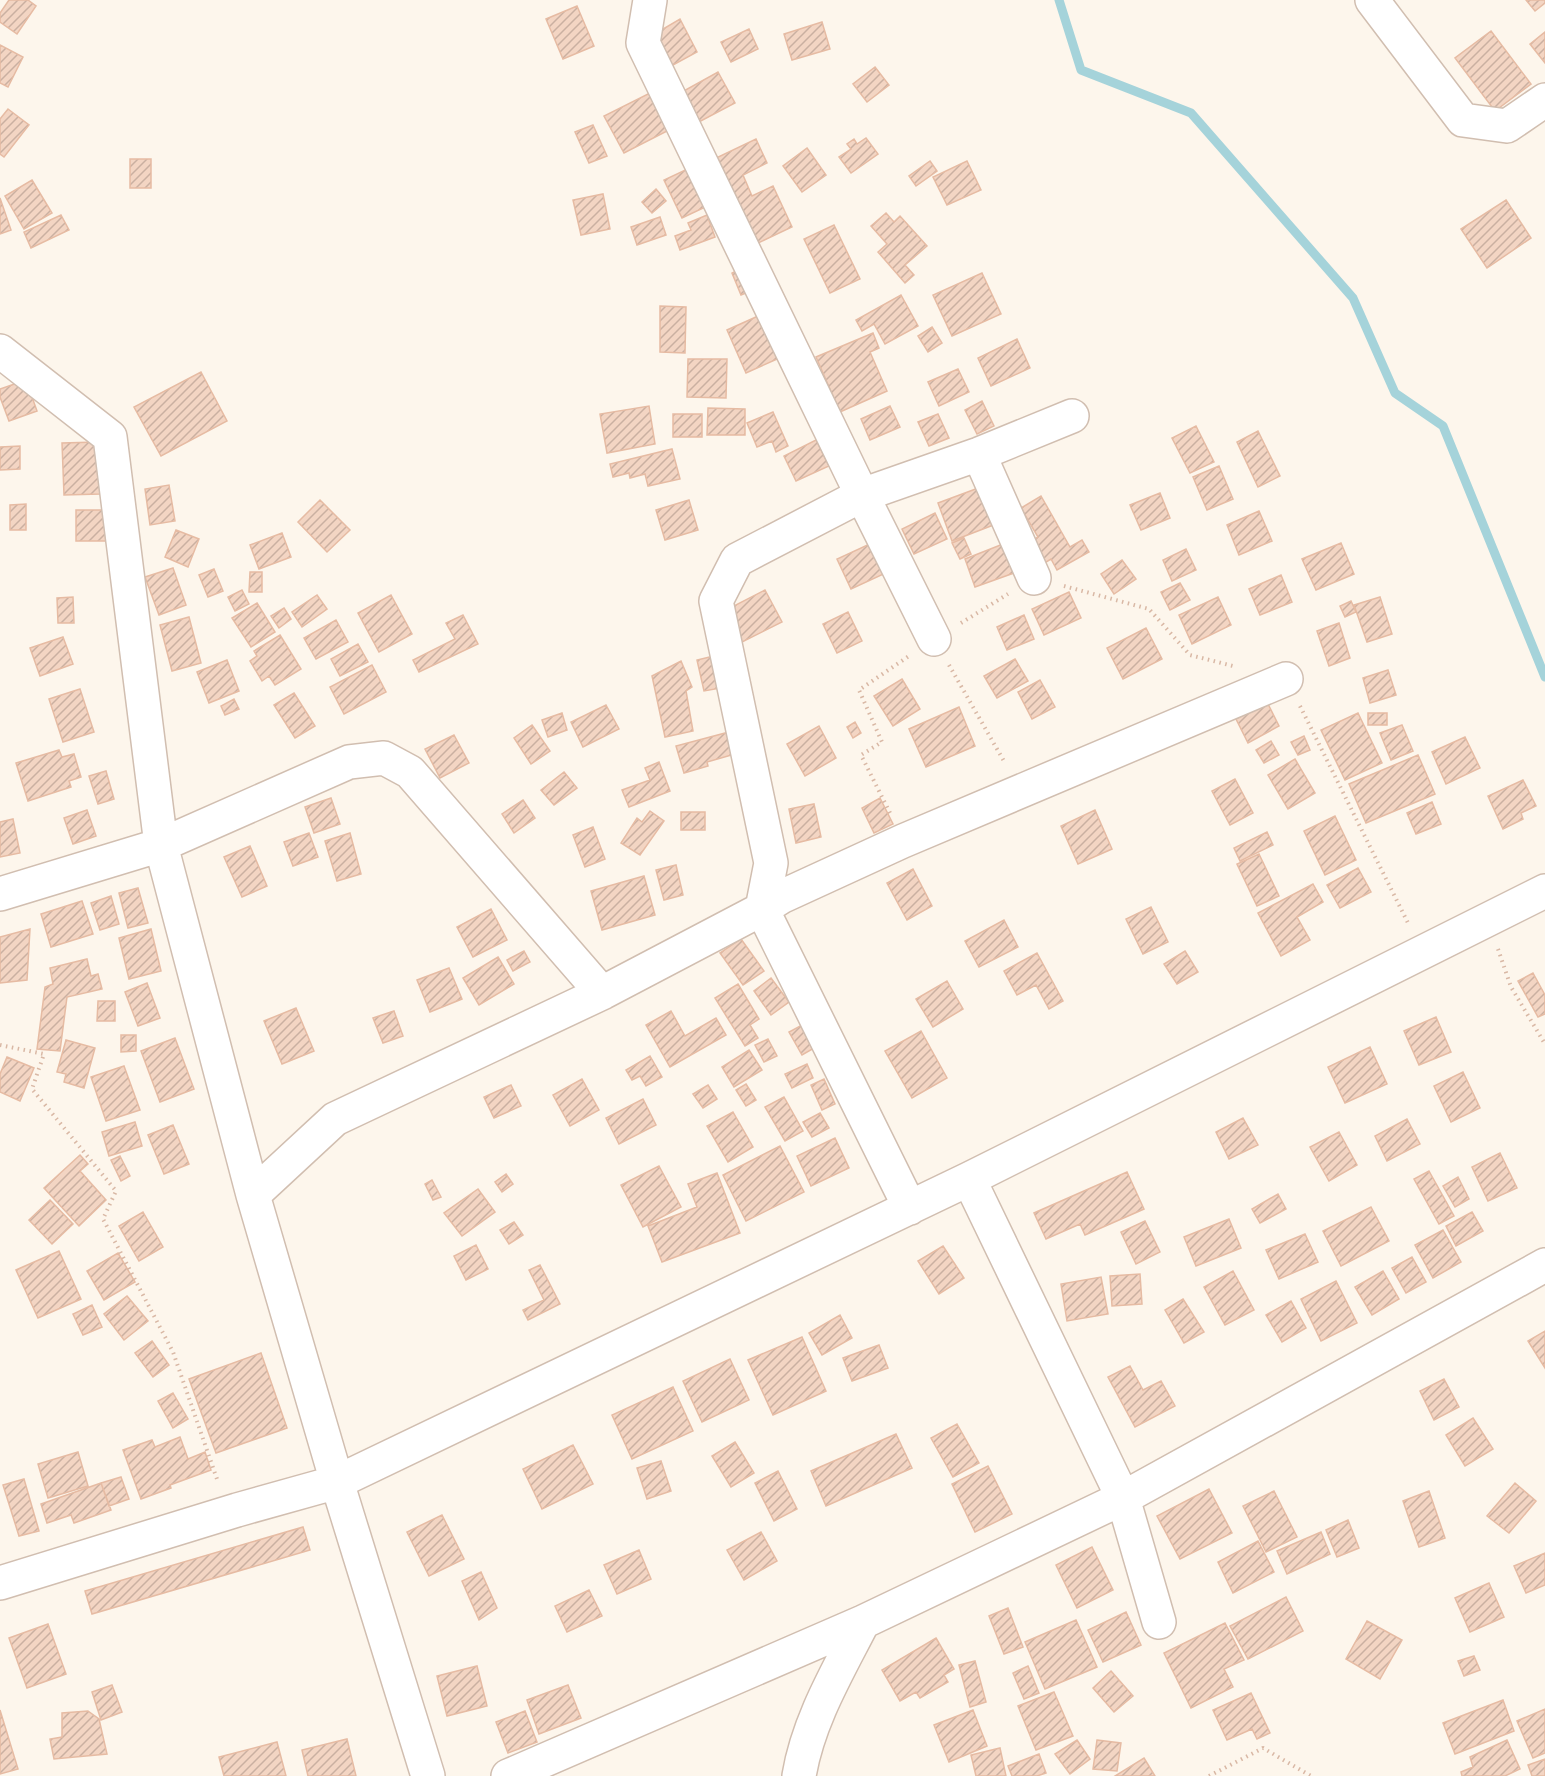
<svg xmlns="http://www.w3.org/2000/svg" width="1545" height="1776" font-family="'Noto Sans',sans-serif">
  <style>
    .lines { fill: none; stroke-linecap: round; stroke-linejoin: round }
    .stream { stroke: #a5d3da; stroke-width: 9 }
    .building { fill: url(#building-hatch); stroke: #e6bba3; stroke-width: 1.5 }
    .minor-casing { stroke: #d1beb0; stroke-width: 36 }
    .path { stroke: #d9b8a5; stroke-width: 4; stroke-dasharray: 1.5 4.5; stroke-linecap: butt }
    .minor { stroke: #fff; stroke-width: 33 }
  </style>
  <defs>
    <pattern id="building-hatch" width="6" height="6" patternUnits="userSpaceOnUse" patternTransform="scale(1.5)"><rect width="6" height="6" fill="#f3d5c3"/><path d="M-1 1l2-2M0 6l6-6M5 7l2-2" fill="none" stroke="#cab0a1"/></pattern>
  </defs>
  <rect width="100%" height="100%" fill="#fdf6ec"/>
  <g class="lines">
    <!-- stream -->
    <path class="stream" d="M1059,0L1081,70L1191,113L1353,298L1395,393L1443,426L1545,677"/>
  </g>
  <!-- building -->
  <path class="building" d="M9,0H28L36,6L17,34L0,22V13Z
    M1526,0H1545V3L1535,11Z
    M577,6L594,46L563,59L546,19Z
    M680,19L697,52L662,71L646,39Z
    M822,22L830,49L792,60L784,34Z
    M749,29L758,49L731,62L721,42Z
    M1491,31L1531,84L1495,111L1455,58Z
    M1545,32V63L1530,44Z
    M0,45L23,57L8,87L0,83Z
    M875,67L889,85L867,102L853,84Z
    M718,72L735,103L697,123L680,93Z
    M660,88L679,125L624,153L604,116Z
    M8,109L29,125L4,157L0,154V119Z
    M593,125L607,156L589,163L575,132Z
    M866,138L878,154L851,173L839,157L851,149L847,144L854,139L857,144Z
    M756,139L767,163L743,175L752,196L773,186L792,227L756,244L716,158Z
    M807,148L826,175L802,192L783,166Z
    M130,159H151V188H130Z
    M930,161L937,171L916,186L909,176Z
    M967,161L981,190L947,205L933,177Z
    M696,165L714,203L682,218L664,180Z
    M32,180L52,213L24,229L5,196Z
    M656,189L666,201L652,213L642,202Z
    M603,194L610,229L581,235L573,200Z
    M0,198L11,230L0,234Z
    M1506,200L1531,238L1487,268L1461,229Z
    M886,213L894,222L900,216L927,246L905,265L914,275L905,283L878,252L887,244L871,226Z
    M61,215L69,230L31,248L24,232Z
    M707,215L715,237L680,250L675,236L691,230L688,223Z
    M660,217L666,235L637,245L631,227Z
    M834,225L860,279L830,293L804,239Z
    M744,267L753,290L741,295L732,273Z
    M982,273L1001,314L952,336L933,295Z
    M901,295L918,326L885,344L874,324L862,331L856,320Z
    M660,306L686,307L685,353L660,352Z
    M767,312L786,355L746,373L727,330Z
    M932,327L942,343L928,352L918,336Z
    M873,333L879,348L870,352L887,391L840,412L816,357Z
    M1017,339L1030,368L991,386L978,358Z
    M688,359H727L726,398L687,397Z
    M958,369L969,392L939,406L928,382Z
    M201,372L227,421L161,456L134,407Z
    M26,380L37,411L9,421L0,397V389Z
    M982,401L994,426L977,434L965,410Z
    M649,406L655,444L607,453L600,414Z
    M890,406L900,427L870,440L861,419Z
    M708,408L745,409V435H707Z
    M773,412L788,446L776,452L772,441L757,447L747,423Z
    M673,414H702V437H673Z
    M938,414L949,438L929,446L918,422Z
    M1196,426L1214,462L1190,473L1172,438Z
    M1258,431L1280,476L1258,487L1237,442Z
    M816,440L829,466L796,481L784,456Z
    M97,442L100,494L64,495L62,443Z
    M20,446V469L0,470V447Z
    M672,449L680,479L648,486L645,474L630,478L629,473L613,477L610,464Z
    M1219,466L1233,499L1207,510L1193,477Z
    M169,485L175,521L150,525L145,489Z
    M981,487L996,524L952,541L938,503Z
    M1160,493L1170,518L1141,530L1130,505Z
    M1041,496L1070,547L1082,540L1089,552L1057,570L1051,559L1038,567L1025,545L1038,537L1021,508Z
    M320,500L350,530L327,552L298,522Z
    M689,500L698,530L665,540L656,510Z
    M26,504V530H10V505Z
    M76,510H106L107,541H76Z
    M1259,511L1272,541L1239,555L1227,525Z
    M935,513L947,539L914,554L902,529Z
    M176,530L199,539L188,567L165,557Z
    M282,533L291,557L259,569L250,545Z
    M964,538L971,554L960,559L952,543Z
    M874,542L888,572L851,589L837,559Z
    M1341,543L1354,574L1316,590L1302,559Z
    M1003,544L1014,573L975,587L965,559Z
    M1186,549L1196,570L1172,581L1163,560Z
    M1122,560L1136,579L1114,594L1101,574Z
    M173,568L186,605L159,615L145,577Z
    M214,569L223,591L208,597L199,575Z
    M250,572H262V592H249Z
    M1281,575L1292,602L1260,615L1249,589Z
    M1180,583L1190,600L1170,610L1161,592Z
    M242,590L249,604L235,611L228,597Z
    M765,590L782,622L742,642L726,610Z
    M1069,592L1081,618L1044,635L1032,609Z
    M317,595L327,609L302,627L292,612Z
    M391,595L412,634L379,652L358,613Z
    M73,597L74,623H58L57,598Z
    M1218,597L1231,625L1192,644L1179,615Z
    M1380,597L1392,634L1367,642L1354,605Z
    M1351,601L1356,612L1345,617L1340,606Z
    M257,603L275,632L251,647L232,618Z
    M284,608L291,619L279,628L271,616Z
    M848,612L862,641L837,653L823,624Z
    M463,615L478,644L419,672L413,660L455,639L446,623Z
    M1024,615L1034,639L1007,650L997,627Z
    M189,617L201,663L172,671L160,625Z
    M336,620L348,642L316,659L304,638Z
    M1339,623L1350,658L1329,666L1317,631Z
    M1146,628L1162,659L1123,679L1107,648Z
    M280,635L301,669L275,685L269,676L262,681L250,661L257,656L254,651Z
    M63,637L73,664L40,676L30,648Z
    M358,644L368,662L340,676L331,659Z
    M714,656L721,688L704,691L697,660Z
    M1015,659L1028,681L997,698L984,676Z
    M227,660L239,691L209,703L197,672Z
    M681,661L692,687L686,691L693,731L665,737L652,676Z
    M372,665L386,692L344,714L330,687Z
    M1388,670L1396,695L1370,703L1363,678Z
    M902,679L920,709L893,726L874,696Z
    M1040,680L1055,707L1032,719L1018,692Z
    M80,689L94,732L63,742L49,699Z
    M294,693L315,726L295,738L274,705Z
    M234,699L239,709L225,715L221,706Z
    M1267,702L1279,726L1248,743L1236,719Z
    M606,705L619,729L583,747L571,722Z
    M959,707L975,746L926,767L909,729Z
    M562,713L567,730L548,737L542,720Z
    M1358,713L1382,763L1345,780L1321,730Z
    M1368,713H1387V725H1368Z
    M855,722L861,733L853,738L847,727Z
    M532,725L550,751L531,764L514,738Z
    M1402,725L1413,751L1391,760L1380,733Z
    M819,726L836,758L805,776L787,744Z
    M729,732L735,754L707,762L708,766L684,773L676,746Z
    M454,735L469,763L440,778L425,749Z
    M1304,736L1310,750L1298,755L1291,742Z
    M1465,737L1480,768L1446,784L1432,752Z
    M1271,741L1279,755L1264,763L1256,750Z
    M59,750L62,757L74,754L81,777L69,781L71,787L28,801L16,763Z
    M1418,755L1435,794L1366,823L1349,784Z
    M1295,759L1315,793L1288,809L1268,775Z
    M659,762L670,791L629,807L622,790L650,780L645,768Z
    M106,771L114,799L98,804L89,776Z
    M564,772L577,788L554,805L541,790Z
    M1235,779L1253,813L1230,825L1212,791Z
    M1523,780L1536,806L1521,813L1523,819L1503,829L1488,796Z
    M331,798L340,824L314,833L305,807Z
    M880,798L893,824L874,833L862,808Z
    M523,800L535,818L514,833L502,814Z
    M1432,802L1441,824L1416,834L1407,813Z
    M814,804L821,837L796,843L789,809Z
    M87,810L96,836L73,844L64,818Z
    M1095,810L1112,849L1078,864L1061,826Z
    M650,811L664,821L640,855L621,843L637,818L642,822Z
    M681,812H705V830H681Z
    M1335,816L1356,860L1325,875L1304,831Z
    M13,819L20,853L0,857V822Z
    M593,827L605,859L585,867L573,835Z
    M1267,832L1273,845L1240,861L1234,848Z
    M309,833L318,857L293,866L284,842Z
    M350,833L361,874L337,881L325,841Z
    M250,846L267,886L242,897L224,857Z
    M1259,854L1279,896L1257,906L1237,864Z
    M676,865L683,895L664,900L656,870Z
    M1358,868L1371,892L1340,908L1327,885Z
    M913,869L932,906L907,920L887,883Z
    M644,876L655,915L602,930L591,891Z
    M1313,884L1323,902L1297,917L1310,940L1281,956L1258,913Z
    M138,888L148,923L128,928L119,893Z
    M111,896L119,924L100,930L91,903Z
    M82,901L93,934L51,947L41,914Z
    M1151,907L1168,942L1143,954L1126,919Z
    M491,909L507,940L473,957L457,927Z
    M1004,920L1018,947L979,967L965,941Z
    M30,929L27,980L0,983V937Z
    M151,929L161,971L129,979L119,938Z
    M741,939L764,971L743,985L720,953Z
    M524,951L530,962L513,971L507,960Z
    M1185,951L1198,972L1177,984L1164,964Z
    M1037,953L1063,1001L1049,1009L1036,985L1017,995L1004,971Z
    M498,957L514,984L479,1005L463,978Z
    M87,959L91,976L98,974L102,989L67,997L60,1051L37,1049L45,987L53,984L50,968Z
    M449,968L462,999L430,1012L417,980Z
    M1533,973L1545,995V1014L1538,1017L1518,981Z
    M771,978L789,1002L771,1015L754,991Z
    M947,981L963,1009L933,1027L916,999Z
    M147,983L160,1018L138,1026L125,992Z
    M738,984L759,1019L750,1025L758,1038L745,1046L715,998Z
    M98,1001H115V1021H97Z
    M296,1008L314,1051L282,1064L264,1021Z
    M394,1011L403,1036L383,1043L373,1018Z
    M671,1011L685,1036L716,1018L726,1035L670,1067L646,1025Z
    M1436,1017L1451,1052L1419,1065L1404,1031Z
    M804,1024L816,1047L802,1055L789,1032Z
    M921,1031L947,1078L912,1098L885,1051Z
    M121,1035H136V1051L121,1052Z
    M175,1038L194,1089L160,1102L141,1051Z
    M768,1039L777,1056L764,1062L755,1045Z
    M66,1040L95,1048L84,1088L64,1082L66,1074L57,1072Z
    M1370,1047L1387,1084L1345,1103L1328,1067Z
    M749,1050L762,1070L734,1087L722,1067Z
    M650,1056L662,1077L646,1086L640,1076L632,1080L626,1070Z
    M7,1057L34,1068L20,1101L0,1092V1074Z
    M807,1064L813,1078L792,1088L785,1074Z
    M124,1066L140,1110L106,1121L91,1077Z
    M1463,1072L1480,1108L1451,1122L1434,1086Z
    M582,1079L599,1110L570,1126L553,1095Z
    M824,1079L835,1104L822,1110L811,1085Z
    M746,1084L756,1100L746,1106L736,1090Z
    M511,1085L521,1106L494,1118L484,1097Z
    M708,1085L717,1099L703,1108L693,1094Z
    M784,1097L803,1131L785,1141L765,1107Z
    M643,1099L656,1125L619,1144L606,1118Z
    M733,1112L753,1147L728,1162L707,1126Z
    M820,1113L829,1128L812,1137L803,1122Z
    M1243,1118L1258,1145L1229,1159L1216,1132Z
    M1407,1119L1420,1144L1387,1161L1375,1136Z
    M135,1122L142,1146L109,1156L102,1132Z
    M173,1125L189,1164L164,1174L148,1135Z
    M1339,1132L1357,1165L1329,1181L1310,1147Z
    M835,1138L849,1168L811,1186L797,1156Z
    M780,1146L804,1192L746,1221L723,1175Z
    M1500,1153L1517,1188L1488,1201L1472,1167Z
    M80,1155L88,1164L80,1171L106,1200L79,1226L44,1188Z
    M120,1156L130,1176L121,1181L111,1160Z
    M659,1166L681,1207L643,1227L621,1185Z
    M1429,1171L1454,1216L1439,1224L1414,1179Z
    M1127,1172L1144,1209L1085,1235L1080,1224L1046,1239L1034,1213Z
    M717,1173L740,1233L662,1262L648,1226L697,1207L688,1184Z
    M506,1174L513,1184L502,1192L495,1182Z
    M1458,1177L1469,1199L1455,1207L1443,1186Z
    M432,1180L441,1197L433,1200L425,1184Z
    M478,1189L495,1212L462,1236L444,1213Z
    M1278,1194L1286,1209L1260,1223L1252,1209Z
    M50,1200L73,1224L52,1244L29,1220Z
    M1371,1207L1389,1241L1341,1266L1323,1231Z
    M143,1212L163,1247L139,1261L119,1226Z
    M1472,1212L1483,1231L1456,1246L1446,1226Z
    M1229,1219L1241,1248L1196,1266L1184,1237Z
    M1145,1221L1160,1252L1136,1264L1121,1232Z
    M514,1222L523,1235L509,1244L500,1230Z
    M1443,1230L1461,1262L1433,1278L1415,1245Z
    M1305,1234L1318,1262L1279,1279L1266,1250Z
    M476,1245L488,1269L466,1280L454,1256Z
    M943,1246L964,1278L939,1294L918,1261Z
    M59,1251L81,1299L38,1318L16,1270Z
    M118,1253L135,1282L104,1300L87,1271Z
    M1412,1257L1426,1282L1406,1293L1392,1268Z
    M540,1265L560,1304L528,1320L523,1310L544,1300L529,1270Z
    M1233,1271L1254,1310L1225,1325L1204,1287Z
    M1383,1271L1399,1299L1372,1315L1355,1287Z
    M1140,1274L1142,1304L1112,1306L1110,1276Z
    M1101,1277L1108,1314L1067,1321L1061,1284Z
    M1336,1281L1357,1323L1321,1341L1301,1299Z
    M127,1296L148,1321L124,1340L104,1314Z
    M1183,1299L1204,1332L1184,1343L1165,1310Z
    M1291,1301L1306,1328L1282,1342L1266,1315Z
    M92,1305L102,1327L83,1335L73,1314Z
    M840,1315L852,1338L822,1355L809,1333Z
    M1545,1331V1368L1528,1341Z
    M802,1337L826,1391L773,1415L748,1360Z
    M152,1341L169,1365L153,1377L135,1353Z
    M879,1345L888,1368L852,1381L843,1358Z
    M261,1353L287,1428L216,1453L189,1379Z
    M730,1359L749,1400L702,1422L683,1381Z
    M1130,1366L1143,1390L1161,1381L1175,1406L1135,1427L1108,1377Z
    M1444,1379L1459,1407L1434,1420L1420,1391Z
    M673,1387L693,1431L632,1459L612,1415Z
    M173,1393L188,1419L173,1428L158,1401Z
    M1473,1418L1493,1449L1465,1466L1446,1435Z
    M957,1424L979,1463L953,1477L931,1438Z
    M896,1434L912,1468L826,1506L811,1471Z
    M180,1437L188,1459L205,1452L211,1470L170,1485L171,1488L141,1499L123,1450L152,1440L155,1447Z
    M735,1442L754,1473L731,1487L712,1456Z
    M573,1445L593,1484L542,1509L523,1469Z
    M78,1452L88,1486L48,1498L38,1464Z
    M661,1461L671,1491L647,1499L637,1468Z
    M988,1466L1012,1514L975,1532L952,1484Z
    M778,1471L797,1509L774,1521L755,1483Z
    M121,1477L129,1499L109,1506L101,1483Z
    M24,1479L39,1531L19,1536L3,1485Z
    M101,1483L111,1510L74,1523L71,1515L47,1523L41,1504Z
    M1515,1483L1536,1501L1509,1533L1487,1516Z
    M1209,1489L1232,1533L1180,1559L1157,1516Z
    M1274,1491L1297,1537L1266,1552L1243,1506Z
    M1429,1491L1445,1538L1419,1547L1403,1501Z
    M442,1515L464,1559L429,1576L407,1532Z
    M1348,1520L1359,1548L1337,1557L1326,1530Z
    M303,1527L310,1550L92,1614L85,1591Z
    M761,1532L777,1561L744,1580L727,1550Z
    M1321,1532L1330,1554L1287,1574L1277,1551Z
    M1258,1541L1274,1572L1233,1593L1218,1562Z
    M1092,1547L1113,1590L1077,1608L1056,1565Z
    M639,1550L651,1579L617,1594L604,1565Z
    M1545,1553V1585L1526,1593L1514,1566Z
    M481,1572L497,1608L479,1620L462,1581Z
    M1489,1583L1504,1617L1470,1632L1455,1598Z
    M589,1590L602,1616L567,1632L555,1606Z
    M1286,1597L1303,1631L1248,1659L1230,1626Z
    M1008,1608L1023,1647L1004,1654L989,1616Z
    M1126,1612L1141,1645L1103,1662L1088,1630Z
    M1076,1620L1097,1667L1045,1689L1025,1642Z
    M1367,1621L1402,1640L1380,1679L1346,1659Z
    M1225,1623L1244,1660L1224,1669L1233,1687L1191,1708L1164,1653Z
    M48,1624L66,1674L27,1688L9,1638Z
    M936,1638L954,1669L944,1675L948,1682L920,1698L916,1692L900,1701L882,1670Z
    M1474,1656L1480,1670L1464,1676L1458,1661Z
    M975,1661L986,1702L970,1707L959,1665Z
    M477,1666L487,1706L447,1716L437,1676Z
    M1028,1666L1039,1693L1024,1699L1013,1673Z
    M1111,1671L1133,1696L1114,1712L1093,1688Z
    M112,1685L122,1712L101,1720L92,1692Z
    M568,1685L581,1718L539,1734L527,1700Z
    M1054,1692L1073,1736L1036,1750L1018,1706Z
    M1251,1693L1270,1733L1257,1739L1252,1729L1227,1740L1213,1710Z
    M1503,1700L1514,1731L1455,1754L1443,1723Z
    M1545,1709V1753L1533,1758L1517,1721Z
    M0,1710L18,1769L0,1774Z
    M973,1710L987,1746L949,1762L934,1725Z
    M88,1711L99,1719L107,1754L54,1759L50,1739L62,1737V1713Z
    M525,1711L537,1742L508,1753L496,1722Z
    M347,1739L356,1776H308L302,1750Z
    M1077,1740L1090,1759L1070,1774L1055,1754Z
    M1097,1740L1121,1743L1117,1771L1093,1769Z
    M1507,1740L1520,1769L1505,1776H1462L1461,1772L1473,1767L1470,1757Z
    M277,1742L286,1776H224L219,1757Z
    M1000,1748L1006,1776H976L971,1755Z
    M1039,1754L1046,1773L1037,1776H1012L1008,1766Z
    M1144,1758L1155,1776H1115Z
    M1545,1759V1776H1532L1528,1765Z"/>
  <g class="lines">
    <defs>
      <path id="minor" d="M650,0L643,43L862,495L934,639
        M1372,0L1463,120L1507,126L1545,100
        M0,351L110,437L161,845L253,1195L337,1482L428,1776
        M979,454L1034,578
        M0,894L161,845L349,762L384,758L410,772L602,993
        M969,1179L1123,1498L1159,1622
        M253,1195L335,1119L602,993L762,909L781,897L903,841L1286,679
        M910,1208L762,909L771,863L716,601L737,560L862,495L979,454L1072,416
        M0,1583L237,1510L337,1482L969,1179L1545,891
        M508,1776L863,1622L1123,1498L1545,1265
        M799,1776C808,1721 838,1671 863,1622"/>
    </defs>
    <!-- minor casing -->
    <use href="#minor" class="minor-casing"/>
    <!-- path -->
    <path class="path" d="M1064,586L1149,609L1190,655L1233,666
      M961,623L1008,594
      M949,665L1005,763
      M1300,706L1409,925
      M890,813L861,755L882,742L859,690L909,656
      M1498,949L1511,987L1545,1044
      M0,1045L44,1054L32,1089L116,1191L103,1219L173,1352L218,1482
      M1209,1776L1263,1748L1311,1776"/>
    <!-- minor -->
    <use href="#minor" class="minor"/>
  </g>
</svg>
